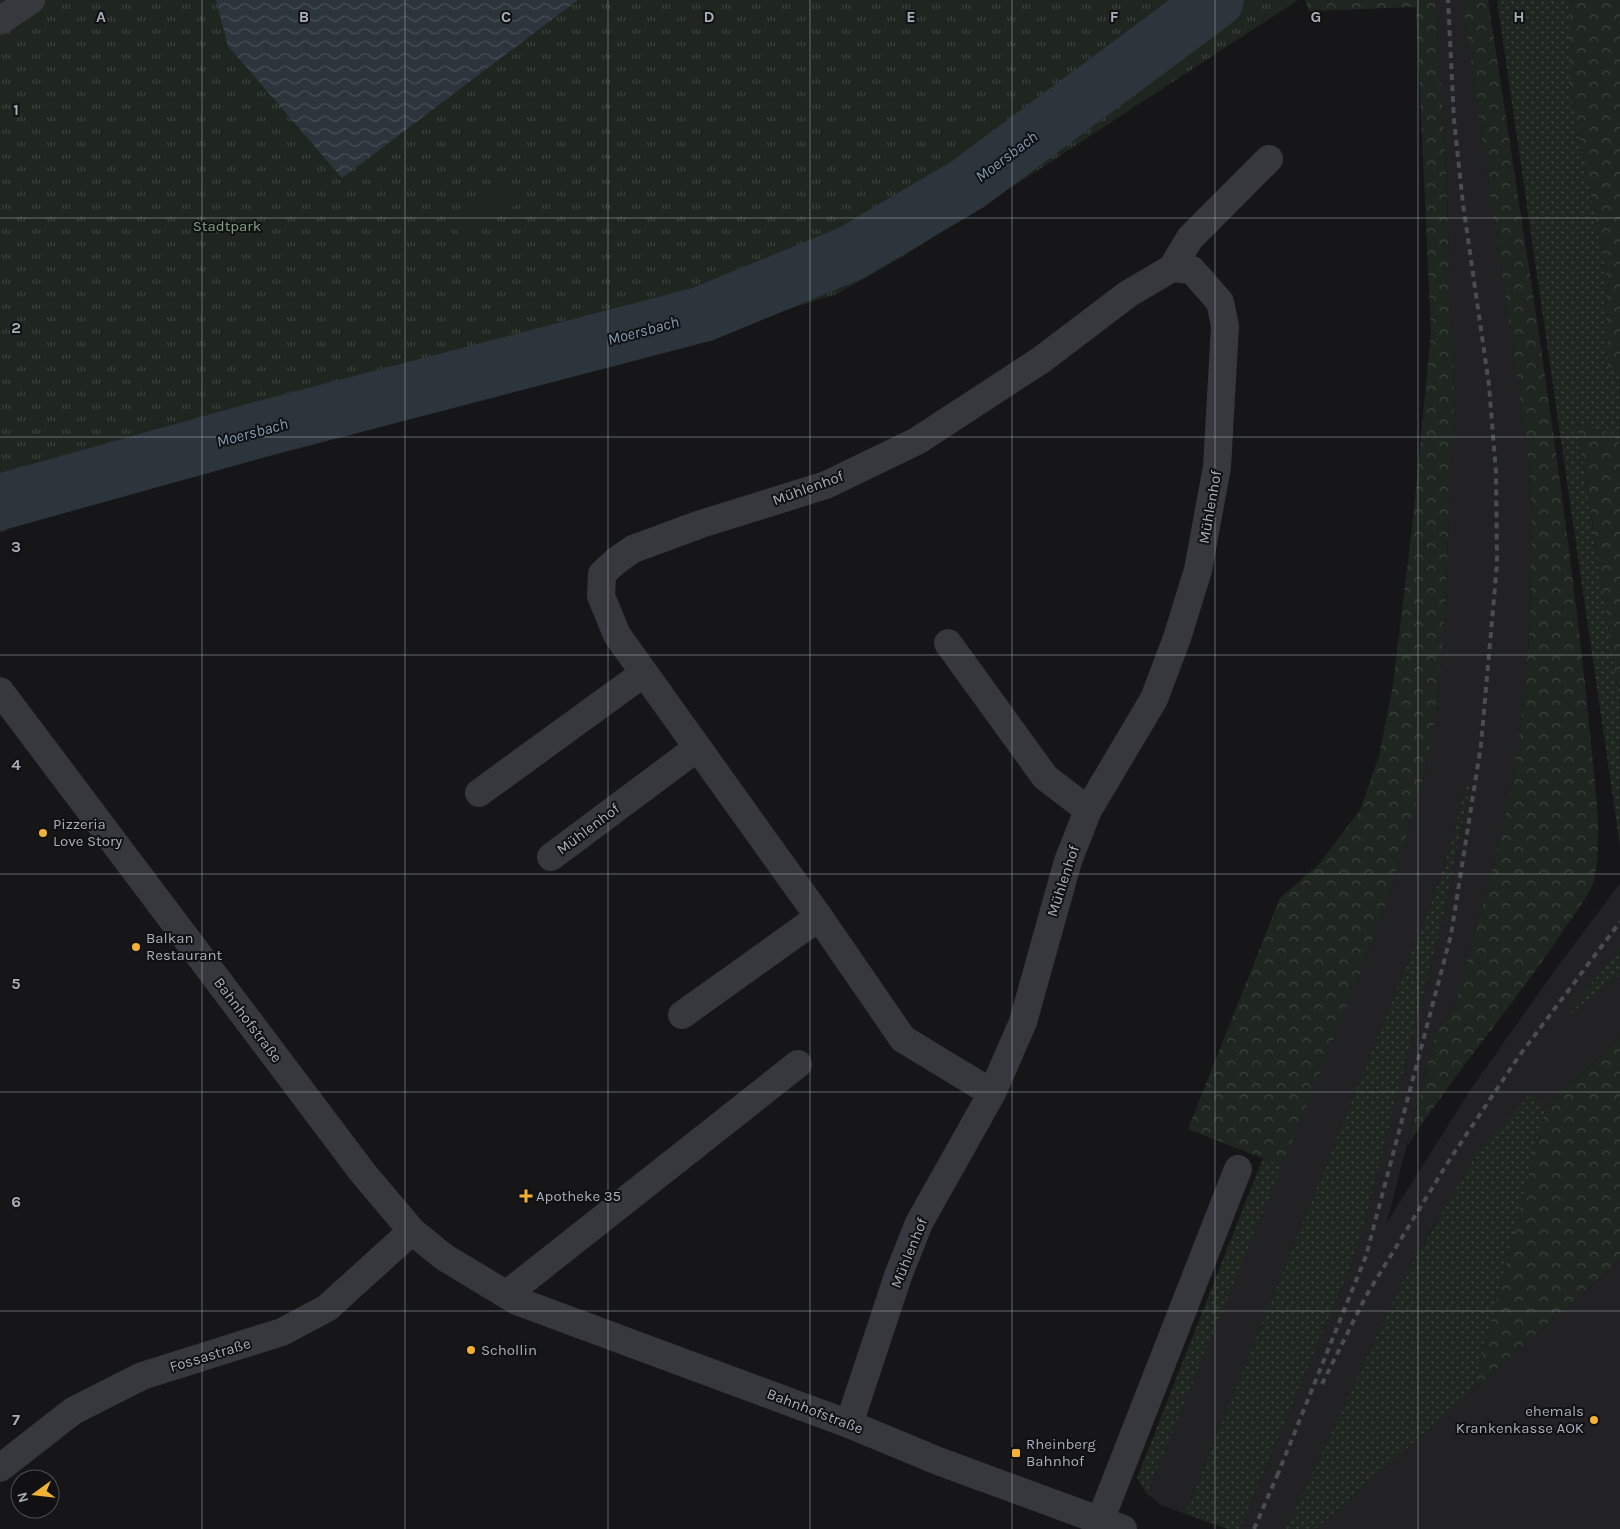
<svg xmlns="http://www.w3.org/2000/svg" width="1620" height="1529" font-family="Karla,sans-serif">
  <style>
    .built { fill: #222225 }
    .grass { fill: url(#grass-dots) }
    .forest { fill: url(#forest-crowns) }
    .park { fill: url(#park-tufts) }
    .pitch { fill: #1e261f }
    .water { fill: url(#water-waves) }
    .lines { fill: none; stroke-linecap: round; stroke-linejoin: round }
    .river { stroke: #2c353c; stroke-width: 56 }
    .minor { stroke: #37383d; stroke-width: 28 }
    .rail { stroke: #4a4c52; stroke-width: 4; stroke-dasharray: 6 5; stroke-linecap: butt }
    .grid { fill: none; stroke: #a8adb8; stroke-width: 1; stroke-opacity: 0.55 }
    .poi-dot { fill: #f2b134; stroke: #111113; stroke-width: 2 }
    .labels { text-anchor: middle; stroke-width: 4; stroke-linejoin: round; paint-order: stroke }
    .park-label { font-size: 15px; fill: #7fa381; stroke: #111113 }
    .street-label { font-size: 15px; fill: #a8adb8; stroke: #111113 }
    .poi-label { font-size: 15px; fill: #a8adb8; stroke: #111113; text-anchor: start }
    .water-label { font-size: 16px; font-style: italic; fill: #7f9bb3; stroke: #111113 }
    .grid-label { font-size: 16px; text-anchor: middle; font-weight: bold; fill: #a8adb8; stroke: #111113; stroke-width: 4; stroke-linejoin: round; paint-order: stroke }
  </style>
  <defs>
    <pattern id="grass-dots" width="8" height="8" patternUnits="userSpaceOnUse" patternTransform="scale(1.25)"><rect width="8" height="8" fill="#1e261f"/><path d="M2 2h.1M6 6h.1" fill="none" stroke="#3c433d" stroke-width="1.8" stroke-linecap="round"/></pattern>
    <pattern id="forest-crowns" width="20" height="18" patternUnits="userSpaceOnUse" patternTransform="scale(1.25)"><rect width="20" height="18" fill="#1e261f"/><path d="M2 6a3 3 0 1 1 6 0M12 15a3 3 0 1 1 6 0" fill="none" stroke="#3c433d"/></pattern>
    <pattern id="park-tufts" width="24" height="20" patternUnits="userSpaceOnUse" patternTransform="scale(1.25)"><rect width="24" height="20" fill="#1e261f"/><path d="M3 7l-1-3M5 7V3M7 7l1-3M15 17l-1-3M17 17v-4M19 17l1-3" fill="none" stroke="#3c433d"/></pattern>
    <pattern id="water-waves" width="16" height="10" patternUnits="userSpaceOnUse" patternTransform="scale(1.25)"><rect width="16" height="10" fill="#2c353c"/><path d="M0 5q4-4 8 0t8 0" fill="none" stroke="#485056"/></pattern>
  </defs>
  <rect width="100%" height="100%" fill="#161618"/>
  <!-- built -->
  <path class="built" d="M1435,0H1462L1527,446L1532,511L1530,623L1523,709L1513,780L1495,861L1454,1009L1436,1031L1387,1222L1471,1089L1555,970L1620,883V947L1566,1017L1620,975V1038L1546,1107L1531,1093L1435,1223L1408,1270L1286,1529H1240L1347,1275L1361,1236L1444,913L1470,787L1466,785L1450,848L1427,915L1185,1514L1161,1505L1147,1494L1362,969L1392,886L1425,773L1436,713L1444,632L1454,396L1445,147Z
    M1620,1260V1529H1316L1474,1389Z"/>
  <!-- grass -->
  <path class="grass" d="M1497,0H1572L1569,9V84L1606,272L1608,369L1620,372V445L1608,432L1577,424L1620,705V846Z
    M1466,785L1470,787L1444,913L1361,1236L1347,1275L1240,1529H1228L1185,1514L1427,915L1450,848Z
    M1620,947V975L1564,1019Z
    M1531,1093L1546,1107L1474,1389L1316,1529H1286L1408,1270L1476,1155Z
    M1263,1158L1282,1166L1147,1494L1137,1478Z"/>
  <!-- forest -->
  <path class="forest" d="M1305,0H1435L1445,147L1454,396L1444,632L1436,713L1425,773L1392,886L1362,969L1282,1166L1188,1129L1280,898L1319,864L1360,810L1379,756L1393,685L1413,520L1431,332L1416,7L1309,11Z
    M1462,0H1488C1529,272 1575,544 1598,819C1598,840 1599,862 1593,883C1588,898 1570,920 1561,934C1512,1007 1455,1073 1407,1146L1436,1031L1454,1009L1495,861L1513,780L1523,709L1530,623L1532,511L1527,446Z
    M1572,0H1620V372L1608,370L1606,272L1569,84V9Z
    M1577,423L1608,432L1620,445V705Z
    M1620,1038V1260L1474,1389L1546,1107Z"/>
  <!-- park -->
  <path class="park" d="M0,0H1298L1026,178L902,257L837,294L590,371L420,415L170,473L39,513L0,533Z"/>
  <!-- pitch -->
  <path class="pitch" d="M509,184L520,202L463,240L451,222Z"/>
  <!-- water -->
  <path class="water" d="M216,0H578L342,178L228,46Z"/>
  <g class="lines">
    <!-- river -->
    <path class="river" d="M0,502L258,430L703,314L851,253L968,184L1216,0"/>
    <!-- minor -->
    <path class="minor" d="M0,21L31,0
      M1172,268L1190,238L1269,159
      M948,643L1045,777L1088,810
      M0,691L363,1173L412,1231L444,1257L517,1301L849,1424L938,1461L1123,1529
      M479,793L644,673
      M551,857L697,748
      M682,1015L819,917
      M507,1294L798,1064
      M849,1424L898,1276L919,1223L992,1093L1023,1022L1068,861L1088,810L1154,699L1177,638L1198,570L1217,467L1225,326L1220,302L1192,270L1172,268L1128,294L1041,360L917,441L826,485L701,524L633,549L616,561L602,574L601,596L617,635L819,917L903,1039L992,1093
      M0,1468L73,1411L142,1376L282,1332L327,1308L412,1231
      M1100,1521L1238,1169"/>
    <!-- rail -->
    <path class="rail" d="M1322,1384L1366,1296L1450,1159L1519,1056L1620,922
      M1277,1476L1366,1256L1451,935L1481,745L1497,564L1496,473L1489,385L1463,204L1454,120L1448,0
      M1254,1529L1280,1469"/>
  </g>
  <!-- grid -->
  <path class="grid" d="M202,0V1529M405,0V1529M608,0V1529M810,0V1529M1012,0V1529M1215,0V1529M1418,0V1529M0,218H1620M0,437H1620M0,655H1620M0,874H1620M0,1092H1620M0,1311H1620"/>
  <!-- markers -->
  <g class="poi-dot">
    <circle cx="43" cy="833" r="5"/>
    <circle cx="136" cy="947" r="5"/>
    <path d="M523.5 1188.5h5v5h5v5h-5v5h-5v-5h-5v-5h5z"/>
    <circle cx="471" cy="1350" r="5"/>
    <circle cx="1594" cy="1420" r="5"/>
    <rect x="1011" y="1448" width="10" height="10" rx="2.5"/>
  </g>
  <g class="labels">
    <!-- park labels -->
    <g class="park-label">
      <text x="227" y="231">Stadtpark</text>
    </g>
    <!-- street labels -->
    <g class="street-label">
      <text transform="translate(808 488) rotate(-20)" y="5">Mühlenhof</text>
      <text transform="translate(1210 507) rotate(-80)" y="5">Mühlenhof</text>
      <text transform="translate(588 829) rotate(-37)" y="5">Mühlenhof</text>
      <text transform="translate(1063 881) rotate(-72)" y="5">Mühlenhof</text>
      <text transform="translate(248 1020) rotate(53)" y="5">Bahnhofstraße</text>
      <text transform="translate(909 1253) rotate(-68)" y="5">Mühlenhof</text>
      <text transform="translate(210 1355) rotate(-17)" y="5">Fossastraße</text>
      <text transform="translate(815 1411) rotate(21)" y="5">Bahnhofstraße</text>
    </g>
    <!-- poi labels -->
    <g class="poi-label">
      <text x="53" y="829">Pizzeria<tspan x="53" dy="17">Love Story</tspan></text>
      <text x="146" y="943">Balkan<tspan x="146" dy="17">Restaurant</tspan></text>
      <text x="536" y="1201">Apotheke 35</text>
      <text x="481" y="1355">Schollin</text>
      <text x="1584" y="1416" text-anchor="end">ehemals<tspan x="1584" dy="17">Krankenkasse AOK</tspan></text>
      <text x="1026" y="1449">Rheinberg<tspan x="1026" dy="17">Bahnhof</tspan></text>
    </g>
    <!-- water labels -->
    <g class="water-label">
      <text transform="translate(1006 156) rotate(-37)" y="6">Moersbach</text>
      <text transform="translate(643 330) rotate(-15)" y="6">Moersbach</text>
      <text transform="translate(252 432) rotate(-15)" y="6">Moersbach</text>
    </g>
  </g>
  <g class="grid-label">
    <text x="101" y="22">A</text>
    <text x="304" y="22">B</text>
    <text x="506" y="22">C</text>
    <text x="709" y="22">D</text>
    <text x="911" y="22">E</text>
    <text x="1114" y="22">F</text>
    <text x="1316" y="22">G</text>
    <text x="1519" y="22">H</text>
    <text x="16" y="115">1</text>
    <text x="16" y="333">2</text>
    <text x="16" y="552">3</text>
    <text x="16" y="770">4</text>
    <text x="16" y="989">5</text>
    <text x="16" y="1207">6</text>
    <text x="16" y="1425">7</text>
  </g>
  <!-- north arrow -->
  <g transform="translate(35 1494) rotate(255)"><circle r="24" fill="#111113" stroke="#4d4f55"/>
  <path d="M0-4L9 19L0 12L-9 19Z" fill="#f2b134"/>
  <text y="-8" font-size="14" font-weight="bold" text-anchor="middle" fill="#a8adb8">N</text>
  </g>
</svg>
